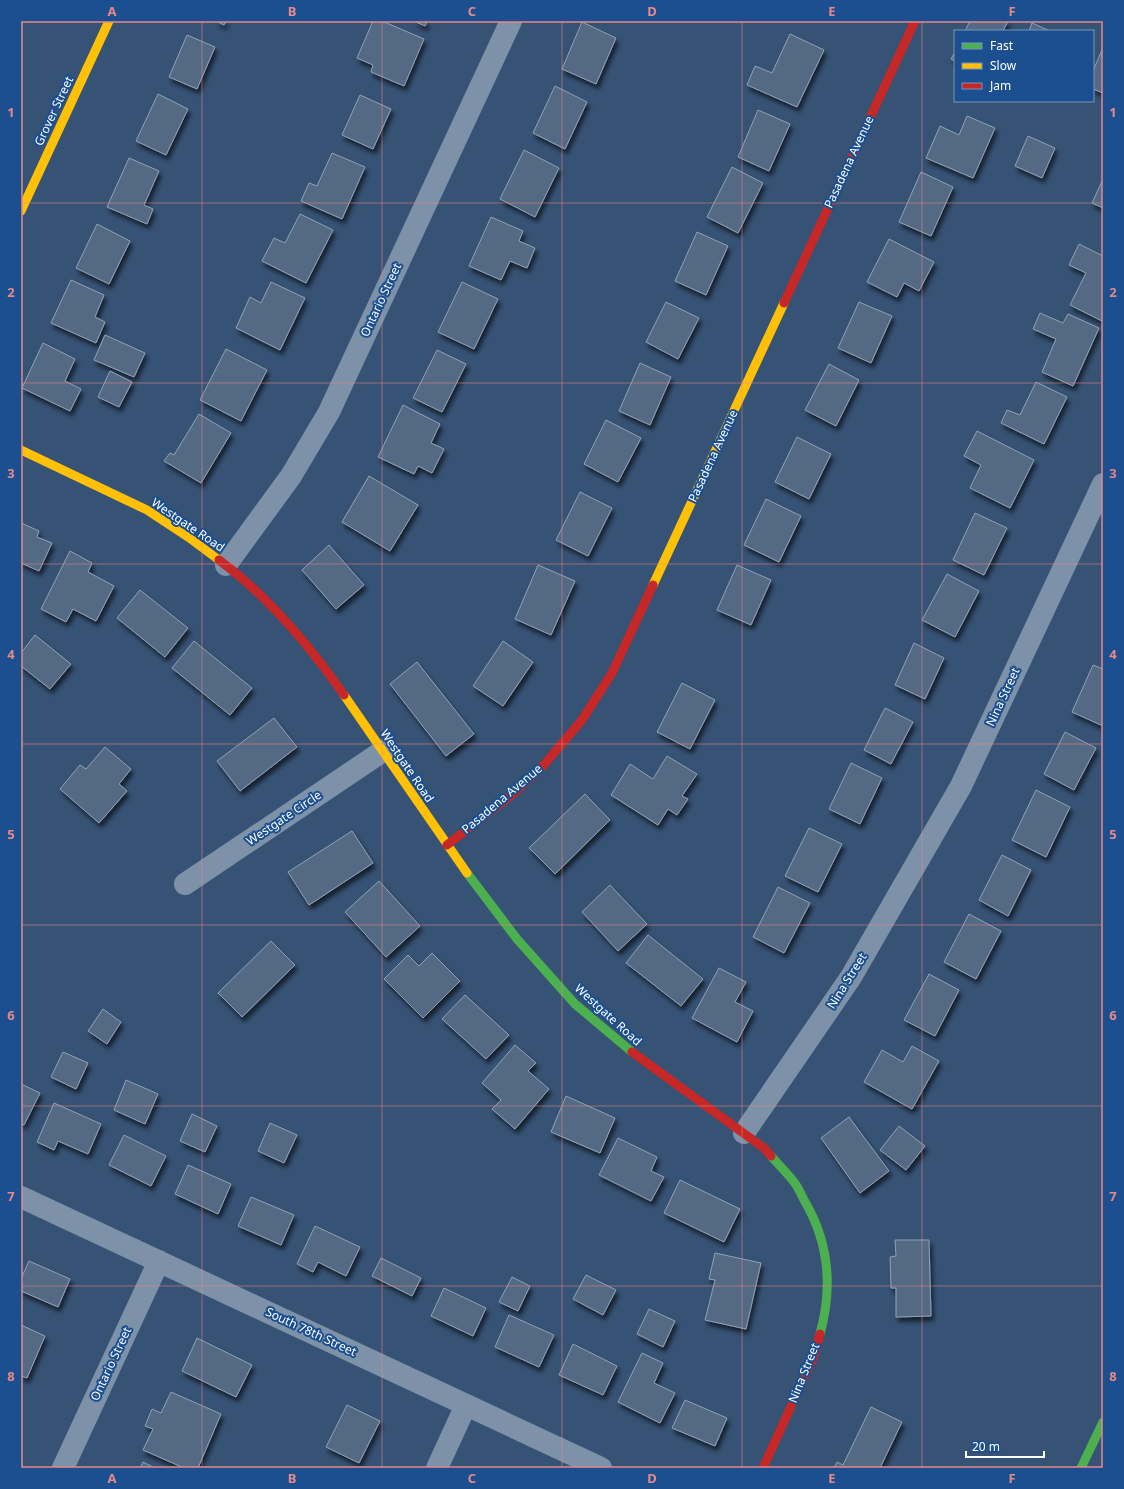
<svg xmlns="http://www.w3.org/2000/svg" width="1124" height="1489" font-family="'Noto Sans',sans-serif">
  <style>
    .building { fill: #526984; stroke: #92a2b6; filter: url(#shadow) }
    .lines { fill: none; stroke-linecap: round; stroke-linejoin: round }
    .street { stroke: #7d92a8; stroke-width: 22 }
    .fast { stroke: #4caf50; stroke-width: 9 }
    .slow { stroke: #ffc107; stroke-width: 9 }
    .jam { stroke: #c62828; stroke-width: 9 }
    .grid { fill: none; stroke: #e88989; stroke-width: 1; stroke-opacity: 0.55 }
    .labels { text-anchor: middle; stroke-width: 4; stroke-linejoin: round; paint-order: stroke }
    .street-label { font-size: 12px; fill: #fff; stroke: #1b4f8f }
    .neatline { fill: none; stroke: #e88989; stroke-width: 1.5 }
    .grid-label { font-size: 13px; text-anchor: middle; font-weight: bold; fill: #e88989 }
  </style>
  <defs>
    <filter id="shadow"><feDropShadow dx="2.5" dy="4.5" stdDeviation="2" flood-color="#0009"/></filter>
  </defs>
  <rect width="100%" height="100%" fill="#365274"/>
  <!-- building -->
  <path class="building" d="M216,21H226L224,25Z
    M373,21H382L424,39L404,86L371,72L373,65L357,58Z
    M414,21H427L425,26Z
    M970,21H1008L1003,31H965Z
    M582,22L616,38L596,84L562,69Z
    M1032,23L1050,31H1029Z
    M790,34L824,50L797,107L747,85L755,66L772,73Z
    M187,35L215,47L197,89L169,77Z
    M1102,50L1103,51V93L1093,89V71Z
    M955,52V61L951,59Z
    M555,86L587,102L565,149L533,133Z
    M158,94L188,109L166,155L136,141Z
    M360,95L391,109L373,149L342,135Z
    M758,110L790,124L769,171L738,157Z
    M967,116L995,128L973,178L926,158L940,126L959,135Z
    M1028,136L1055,148L1042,178L1015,166Z
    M524,150L559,168L535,217L500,199Z
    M332,153L365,167L342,219L301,201L309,183L317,186Z
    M129,158L159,171L144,205L153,209L147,224L107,207Z
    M732,167L763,183L738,233L707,217Z
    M921,172L953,187L931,236L899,222Z
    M1103,179V208L1092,203Z
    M300,214L333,230L306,283L262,261L274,238L285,243Z
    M491,217L523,231L519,241L535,248L527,268L510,261L501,280L469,266Z
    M97,224L130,241L109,284L76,268Z
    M697,232L728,246L706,295L675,281Z
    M889,239L934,262L919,291L904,283L897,297L867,282Z
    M1079,244L1103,256V318L1102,321L1070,305L1086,273L1069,265Z
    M71,280L104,295L95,317L105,322L96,343L51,323Z
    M271,282L305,298L280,350L236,328L250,297L261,303Z
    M462,282L498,299L474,349L438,332Z
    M666,302L699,318L678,359L646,342Z
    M859,302L892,316L871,363L838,348Z
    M1040,313L1063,323L1068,314L1099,328L1073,386L1042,372L1056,339L1033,329Z
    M105,335L145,353L134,377L94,360Z
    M43,343L75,359L65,381L81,389L70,411L22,388Z
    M226,349L267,370L241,421L200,400Z
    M437,350L466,364L442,412L413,398Z
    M640,363L671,377L650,425L619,411Z
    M829,364L859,380L836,426L805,410Z
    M110,371L132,382L119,407L98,397Z
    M1036,382L1067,397L1044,444L1001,423L1007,410L1020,415Z
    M403,405L440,424L431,443L444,449L432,473L418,466L414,474L378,457Z
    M199,414L231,433L201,483L164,461L170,453L174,455Z
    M606,420L641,438L618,482L584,464Z
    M977,431L1034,460L1010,508L970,488L981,465L964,456Z
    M797,437L831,454L809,499L775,482Z
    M369,476L418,505L390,551L342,522Z
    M580,492L612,508L588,556L556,540Z
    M766,499L801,516L779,562L744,545Z
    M975,513L1007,528L984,575L953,560Z
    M21,523L39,531L37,537L52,543L39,571L21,563Z
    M329,545L364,585L336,609L302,570Z
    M70,551L92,563L88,572L114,586L96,621L73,609L66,622L41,609Z
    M538,565L575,581L551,635L515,619Z
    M737,565L771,580L751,625L717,610Z
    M947,574L979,591L955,637L922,620Z
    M140,590L188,628L165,657L117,618Z
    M35,635L71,664L50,689L21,666V653Z
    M194,641L252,688L230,715L172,668Z
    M503,641L533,662L503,706L473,686Z
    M914,643L944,658L925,699L895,685Z
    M417,662L474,734L446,756L390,684Z
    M1093,665L1103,669V726L1072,712Z
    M682,683L715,700L690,749L657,732Z
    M885,708L913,722L891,764L864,750Z
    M274,718L297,747L240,791L217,761Z
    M1065,732L1096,748L1074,790L1044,774Z
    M105,747L131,769L119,784L127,791L99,823L60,789L80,765L86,769Z
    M667,756L697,774L682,796L688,799L677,815L668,809L658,825L611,795L630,764L653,779Z
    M851,763L882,778L860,824L829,809Z
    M1036,790L1070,807L1046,857L1012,840Z
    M585,794L610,820L555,874L529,848Z
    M809,828L842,844L818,892L785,876Z
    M352,831L373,863L309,905L288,872Z
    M1002,855L1031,870L1008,916L979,900Z
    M379,881L420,926L386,957L345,912Z
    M610,885L647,924L618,951L582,912Z
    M778,887L810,903L784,953L753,937Z
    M969,914L1001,931L976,979L944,962Z
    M648,935L703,979L681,1006L626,963Z
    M271,941L295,965L242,1017L218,993Z
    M432,953L460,981L423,1018L384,979L408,955L419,966Z
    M719,968L746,982L735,1002L753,1011L737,1042L692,1018Z
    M929,974L959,990L935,1036L904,1020Z
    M465,995L509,1035L486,1059L442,1019Z
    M103,1009L121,1022L107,1044L88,1031Z
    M515,1045L536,1063L528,1071L549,1089L515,1129L492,1109L501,1100L482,1083Z
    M912,1046L939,1061L912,1109L864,1082L882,1050L903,1062Z
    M63,1052L88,1063L76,1089L51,1077Z
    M126,1080L158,1094L145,1124L114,1110Z
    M21,1084L40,1093L24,1125L21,1123Z
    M566,1096L615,1118L600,1153L551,1132Z
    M54,1103L101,1124L88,1154L58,1141L54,1150L37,1142Z
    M192,1114L217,1126L205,1152L180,1141Z
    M849,1117L889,1171L860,1193L821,1138Z
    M270,1123L297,1135L284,1163L258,1151Z
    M899,1126L925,1146L906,1170L880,1150Z
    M124,1135L166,1156L151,1186L109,1165Z
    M618,1138L657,1157L651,1171L664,1177L651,1201L599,1175Z
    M188,1165L231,1184L218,1214L175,1194Z
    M680,1180L740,1209L724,1242L664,1213Z
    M251,1197L294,1215L281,1245L238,1226Z
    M315,1226L360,1247L346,1276L318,1262L313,1272L297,1264Z
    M895,1240H929L931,1316L896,1317V1288H891L890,1257L896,1256Z
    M715,1253L761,1263L746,1329L705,1320L715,1280L709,1279Z
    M381,1258L421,1278L412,1296L372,1276Z
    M29,1261L70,1279L58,1307L21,1291V1279Z
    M586,1275L616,1290L603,1315L573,1299Z
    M512,1277L530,1286L518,1311L499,1302Z
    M444,1288L486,1308L473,1336L431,1316Z
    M649,1309L675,1321L663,1347L637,1334Z
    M509,1315L554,1335L539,1367L495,1347Z
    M21,1325L45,1336L27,1378L21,1376Z
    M197,1338L252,1365L236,1397L182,1371Z
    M573,1344L617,1366L603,1395L559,1375Z
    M642,1353L663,1363L654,1383L675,1393L660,1423L618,1402Z
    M171,1392L221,1414L198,1468H184L143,1450L153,1429L145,1426L152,1409L161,1413Z
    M685,1400L727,1418L715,1446L672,1428Z
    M347,1405L380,1421L359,1463L326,1447Z
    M871,1407L902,1422L880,1468H834L837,1462L843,1465Z
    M143,1462L155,1468H140Z"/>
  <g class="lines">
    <!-- street -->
    <path class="street" d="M226,565L291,476L329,412L511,21
      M185,884L383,751
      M744,1133L851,977L961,786L1103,484
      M21,1197L601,1468
      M63,1468L159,1261
      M437,1468L466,1405"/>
    <!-- fast -->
    <path class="fast" d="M467,873L517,939L575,1004L632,1052
      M771,1156C779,1165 787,1173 794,1182C798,1187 801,1194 804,1200C829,1242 833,1287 820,1334
      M1081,1468L1103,1422"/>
    <!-- slow -->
    <path class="slow" d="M21,211L109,21
      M21,450L147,510L188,537L219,560
      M653,585L784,303
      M344,695L467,873"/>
    <!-- jam -->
    <path class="jam" d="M784,303L915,21
      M219,560C268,596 309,645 344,695
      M447,845L513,794L543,766L582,720L612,673L653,585
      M632,1052L764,1148L771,1156
      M763,1468L814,1356L820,1334"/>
  </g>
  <!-- grid -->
  <path class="grid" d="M202,21V1468M382,21V1468M562,21V1468M742,21V1468M922,21V1468M21,203H1103M21,383H1103M21,564H1103M21,744H1103M21,925H1103M21,1106H1103M21,1286H1103"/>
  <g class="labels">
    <!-- street labels -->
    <g class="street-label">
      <text transform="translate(54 111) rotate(-65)" y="4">Grover Street</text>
      <text transform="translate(849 162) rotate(-65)" y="4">Pasadena Avenue</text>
      <text transform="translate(381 300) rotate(-65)" y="4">Ontario Street</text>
      <text transform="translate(713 456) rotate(-65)" y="4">Pasadena Avenue</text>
      <text transform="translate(188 525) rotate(34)" y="4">Westgate Road</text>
      <text transform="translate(1003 697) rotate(-65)" y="4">Nina Street</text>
      <text transform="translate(407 766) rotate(56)" y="4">Westgate Road</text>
      <text transform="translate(502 799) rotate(-40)" y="4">Pasadena Avenue</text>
      <text transform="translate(284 818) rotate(-34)" y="4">Westgate Circle</text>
      <text transform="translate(847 981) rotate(-58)" y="4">Nina Street</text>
      <text transform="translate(608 1015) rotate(42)" y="4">Westgate Road</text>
      <text transform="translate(311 1332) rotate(25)" y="4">South 78th Street</text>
      <text transform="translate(111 1364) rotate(-65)" y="4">Ontario Street</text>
      <text transform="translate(804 1373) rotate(-68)" y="4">Nina Street</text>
    </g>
  </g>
  <!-- border -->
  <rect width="1124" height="1489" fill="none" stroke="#1b4f8f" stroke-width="44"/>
  <!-- legend -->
  <rect x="954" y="30" width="140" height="72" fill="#1b4f8f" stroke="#7695bc"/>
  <rect x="962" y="43" width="20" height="6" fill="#4caf50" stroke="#7695bc"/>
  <text x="990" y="50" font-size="12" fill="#ffffff">Fast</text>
  <rect x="962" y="63" width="20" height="6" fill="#ffc107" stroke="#7695bc"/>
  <text x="990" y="70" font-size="12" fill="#ffffff">Slow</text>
  <rect x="962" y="83" width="20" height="6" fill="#c62828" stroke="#7695bc"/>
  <text x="990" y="90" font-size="12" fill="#ffffff">Jam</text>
  <!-- scale -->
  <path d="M966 1451v6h78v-6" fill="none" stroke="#ffffff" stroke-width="2"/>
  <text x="972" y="1451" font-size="12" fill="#ffffff" stroke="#1b4f8f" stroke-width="3" paint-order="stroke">20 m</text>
  <rect x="22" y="22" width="1080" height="1445" class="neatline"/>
  <g class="grid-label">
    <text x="112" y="16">A</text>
    <text x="292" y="16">B</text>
    <text x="472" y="16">C</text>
    <text x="652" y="16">D</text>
    <text x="832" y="16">E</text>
    <text x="1012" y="16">F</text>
    <text x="11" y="117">1</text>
    <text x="1113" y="117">1</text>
    <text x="11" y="297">2</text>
    <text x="1113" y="297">2</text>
    <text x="11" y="478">3</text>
    <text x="1113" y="478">3</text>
    <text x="11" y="659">4</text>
    <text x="1113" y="659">4</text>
    <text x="11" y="839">5</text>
    <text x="1113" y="839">5</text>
    <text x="11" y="1020">6</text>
    <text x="1113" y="1020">6</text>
    <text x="11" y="1201">7</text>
    <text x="1113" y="1201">7</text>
    <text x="11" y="1381">8</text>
    <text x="1113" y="1381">8</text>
    <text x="112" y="1483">A</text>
    <text x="292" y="1483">B</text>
    <text x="472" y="1483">C</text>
    <text x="652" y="1483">D</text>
    <text x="832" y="1483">E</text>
    <text x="1012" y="1483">F</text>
  </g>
</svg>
